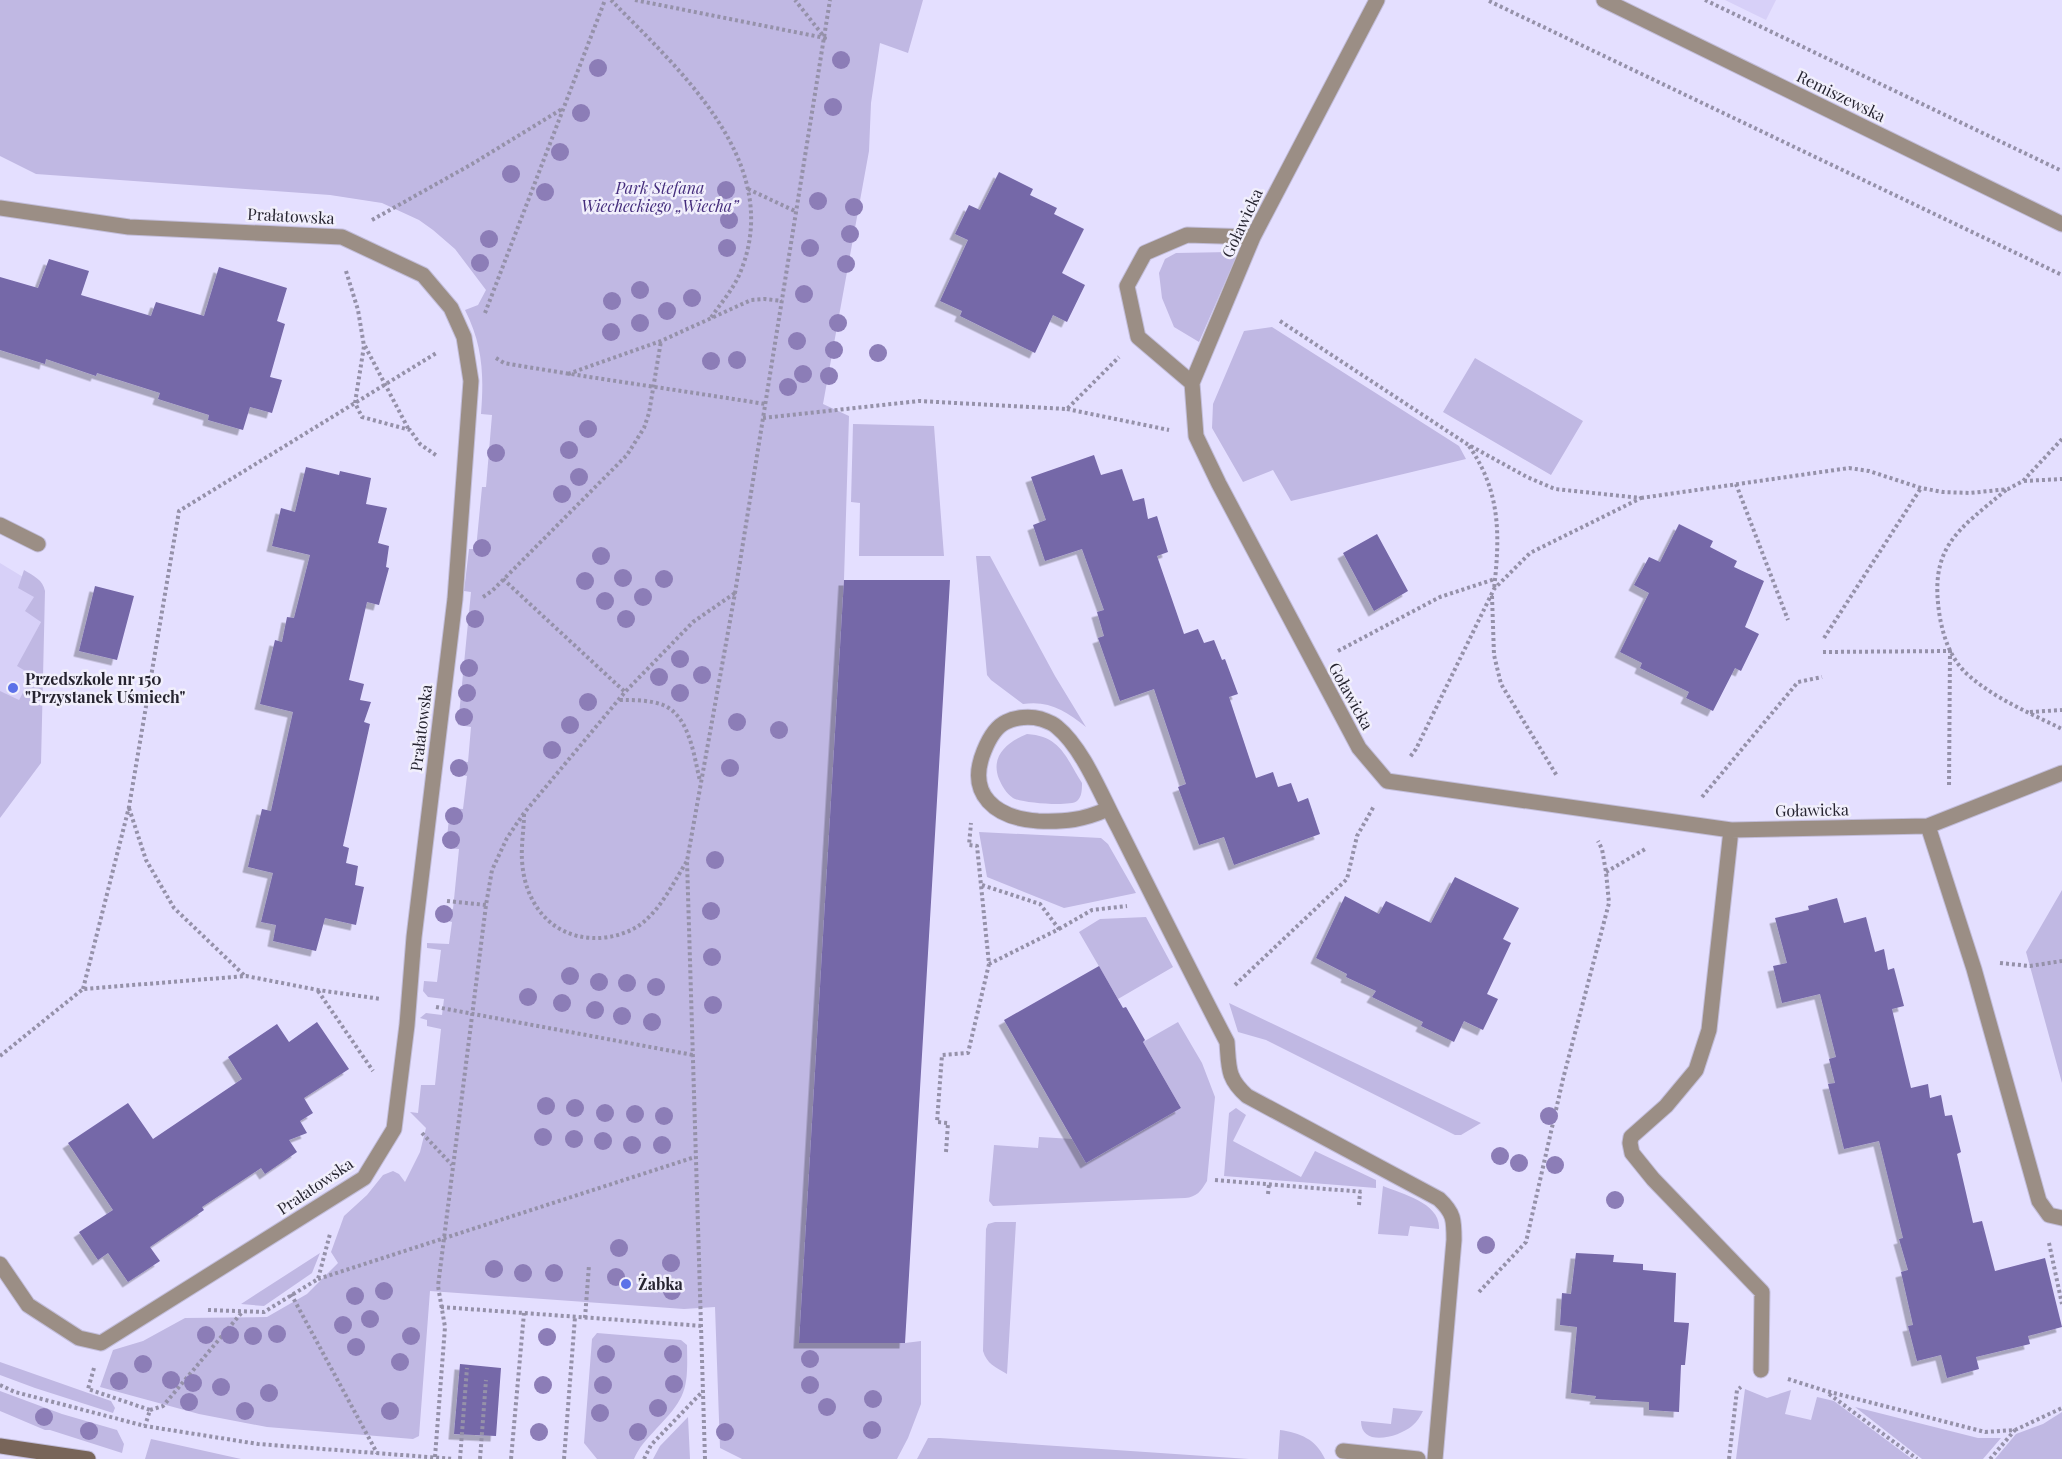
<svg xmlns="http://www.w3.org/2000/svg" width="2062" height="1459" font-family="'Playfair Display',serif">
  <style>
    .built { fill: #d7d0f8 }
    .green { fill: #c0b8e3 }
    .building { fill: #7567a8; filter: url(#shadow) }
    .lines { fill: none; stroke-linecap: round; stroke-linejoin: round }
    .lane-casing { stroke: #c2bdda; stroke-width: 17 }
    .street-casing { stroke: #c2bdda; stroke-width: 17 }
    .secondary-casing { stroke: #c2bdda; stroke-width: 17 }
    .path { stroke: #9591a9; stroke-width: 4; stroke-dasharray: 3 3; stroke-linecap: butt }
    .lane { stroke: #9b8e85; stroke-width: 15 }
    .street { stroke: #9b8e85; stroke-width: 15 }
    .secondary { stroke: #786559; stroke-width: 15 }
    .tree { fill: #8c7db7 }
    .poi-dot { fill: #5c71e8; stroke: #f1effc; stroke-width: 2 }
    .labels { text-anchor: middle; stroke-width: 5; stroke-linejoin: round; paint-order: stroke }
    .street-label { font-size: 16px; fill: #262430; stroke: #f1effc }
    .park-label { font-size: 16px; font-style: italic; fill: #442c7c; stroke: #f1effc }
    .poi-label { font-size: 16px; font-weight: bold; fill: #262430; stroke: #f1effc; text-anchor: start }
  </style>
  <defs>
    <filter id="shadow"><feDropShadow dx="-5.5" dy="5.5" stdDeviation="0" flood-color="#0004"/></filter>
  </defs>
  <rect width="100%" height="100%" fill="#e4dfff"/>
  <!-- built -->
  <path class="built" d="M1725,0H1776L1766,20Z
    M0,563L23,577L34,597L41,622L18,666L32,675L19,700L0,810Z"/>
  <!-- green -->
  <path class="green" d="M0,0H923L908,53L880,43L871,103L869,151L823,404L849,416L844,580L799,1343H905L921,1341V1404L908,1438L897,1459H742L720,1448L715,1307L684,1309L430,1291L419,1436L413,1439L267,1427L199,1414L100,1387L113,1350L143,1341L185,1318L267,1317L307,1294L338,1263L331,1252L344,1216L367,1195L383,1175L393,1171L399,1174L405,1182L420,1152L426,1128L410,1112L418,1113L421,1085H435L441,1029L427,1026V1020L420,1018L426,1013L442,1015L444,999L428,997L423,991L424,981L437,982L441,950L427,948V943L449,944L452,922L438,919L439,908L453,909L459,849L446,848L450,808L463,809L467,776L453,773L454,761L468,762L471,727L458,725L471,592L464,591L469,549H476L482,487H486L492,415L481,414C484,375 483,346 465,310L478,305L486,290L455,249L433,230L419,220L382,203L330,195L36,174L0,156Z
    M1230,252L1236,257L1199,342L1174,327L1162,298L1159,273L1165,259L1176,253Z
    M1272,327L1459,446L1466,459L1291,501L1273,470L1243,482L1212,428L1213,404L1244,331Z
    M1475,358L1583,421L1551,475L1443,412Z
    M853,424L934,426L944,556H859L860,503L851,502Z
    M976,556H990L1055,676L1086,727C1066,711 1049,700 1023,704L991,680L987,675Z
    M24,570C34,576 43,580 45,591L41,763L0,818V691L19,700L32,675L17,666L41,622L25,611L34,597L18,588Z
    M1027,734C1061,736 1066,758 1082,783C1082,789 1082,797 1077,801C1070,807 1021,803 1013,798C1006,793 1002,786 999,779C990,756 1007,742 1027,734Z
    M979,832L1101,838L1108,844L1136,893L1064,908L987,877Z
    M2062,890V1083L2026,952Z
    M1146,917L1173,967L1118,999L1079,932L1100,919Z
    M1229,1003L1481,1123L1461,1135H1455L1266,1040L1238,1032Z
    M1178,1022L1202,1063L1215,1097L1207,1181C1201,1191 1197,1197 1185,1198L993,1206L989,1201L994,1145L1038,1148L1039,1137L1073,1139L1086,1163L1181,1108L1143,1042Z
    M1236,1108L1246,1115L1233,1141L1301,1177L1315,1151L1376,1180V1188L1224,1176L1229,1113Z
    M1383,1186C1402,1194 1441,1203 1439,1229L1410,1226L1408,1236L1378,1234Z
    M995,1222H1016L1007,1374C995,1367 987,1364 983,1351L986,1229L988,1224Z
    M320,1253L312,1273L264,1306L241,1304Z
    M597,1333L681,1340L687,1345C688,1389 687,1397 656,1429C647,1439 639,1447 634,1459H597L584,1443L592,1339Z
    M0,1362L111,1401L115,1408L113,1413L35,1388L0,1375Z
    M1745,1389L1767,1398L1791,1390L1785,1414L1811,1420L1817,1397L1834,1401L1912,1459H1736Z
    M0,1391L62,1414L117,1430L124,1444L122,1453L50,1430H45L0,1411Z
    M1855,1407L1978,1438H2001L1983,1459H1922Z
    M1393,1408L1423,1411C1420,1417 1417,1422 1412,1426C1399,1437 1361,1448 1361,1421L1391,1424Z
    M2062,1412V1459H1995L2016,1434L2043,1424Z
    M688,1417L690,1459H653L660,1446Z
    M1280,1430C1300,1433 1316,1439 1325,1459H1278Z
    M928,1438H940L1249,1459H917Z
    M151,1439L241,1459H145Z"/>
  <!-- building -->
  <path class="building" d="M999,172L1033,189L1030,195L1057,208L1054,214L1084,229L1062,273L1085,285L1067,322L1053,315L1035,353L960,316L962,311L940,301L968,240L955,234L969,205L980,210Z
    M49,259L89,271L81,295L151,316L156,302L204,316L219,267L287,288L277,321L285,324L270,377L282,380L272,413L250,407L243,430L208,420L209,415L158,399L160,393L97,373L96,376L46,359L45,364L0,350V277L38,288Z
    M1094,455L1101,475L1122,469L1133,501L1144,498L1148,519L1157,516L1168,552L1157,556L1184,634L1198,629L1204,643L1214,640L1222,660L1225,659L1238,694L1229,697L1256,778L1273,772L1278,787L1291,783L1298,802L1308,798L1320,834L1234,865L1224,837L1199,845L1178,787L1186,784L1154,689L1120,701L1098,638L1104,636L1097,612L1104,610L1082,549L1045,561L1033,525L1046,520L1031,477Z
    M306,467L339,475L340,471L371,478L366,504L387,508L378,543L389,546L386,567L389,568L379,605L367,602L349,680L364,684L360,700L371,702L364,722L370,724L343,846L349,848L346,863L358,866L355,885L364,887L356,925L325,918L316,951L273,941L276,925L261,922L273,873L248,867L262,809L271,811L293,712L260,704L275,640L282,642L287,617L294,618L310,555L272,546L281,508L295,512Z
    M1679,524L1713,541L1710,547L1737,561L1734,567L1764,581L1745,627L1759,634L1741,671L1735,668L1713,711L1686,698L1689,692L1640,668L1642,663L1620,652L1649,593L1634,585L1649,557L1660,562Z
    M1377,534L1408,591L1374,611L1343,553Z
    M844,580H950L905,1343H799Z
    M95,586L134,596L117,660L79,651Z
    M1455,877L1519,908L1503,939L1511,943L1487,994L1498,999L1483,1030L1464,1021L1454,1042L1421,1026L1423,1022L1372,997L1376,991L1346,977L1347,974L1316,958L1345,896L1379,914L1386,901L1431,923Z
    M1837,898L1844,923L1866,917L1875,952L1884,949L1888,970L1894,968L1904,1006L1892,1009L1911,1088L1928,1084L1930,1098L1941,1095L1945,1116L1952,1115L1961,1152L1957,1154L1973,1223L1982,1221L1995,1271L2045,1258L2062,1327L2028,1336L2030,1344L1976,1357L1979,1369L1947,1378L1941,1355L1917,1361L1908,1326L1913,1325L1901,1272L1908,1270L1899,1239L1903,1238L1879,1141L1844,1149L1828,1084L1835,1083L1829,1059L1836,1057L1820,994L1782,1003L1773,966L1787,963L1775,918L1809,910L1808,906Z
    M1099,966L1123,1008L1126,1007L1145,1040L1143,1042L1181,1108L1086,1163L1004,1020Z
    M317,1022L349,1069L304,1098L313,1113L300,1121L307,1133L289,1140L297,1152L265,1174L261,1168L202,1207L204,1210L150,1247L160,1261L128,1282L108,1253L98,1260L79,1232L113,1210L68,1143L128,1103L153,1139L242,1079L228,1057L277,1024L289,1042Z
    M1576,1253L1614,1255L1613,1262L1643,1264V1270L1676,1273L1674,1322L1689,1323L1685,1365H1681L1679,1412L1649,1410V1402L1595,1399L1596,1396L1571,1393L1577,1327L1560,1325L1562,1293L1571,1294Z
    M460,1364L501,1368L496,1436L454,1434Z"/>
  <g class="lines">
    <defs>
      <path id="lane" d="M0,525L38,544"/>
      <path id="street" d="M1377,0L1253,237L1192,383L1196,436L1219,484L1359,748L1387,781L1731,830L1928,826L2062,773
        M1604,0L2062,224
        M0,208L129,227L342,237L423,275L451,308L464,337L471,381L455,599L414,937L407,1025L394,1129L364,1178L101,1343L79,1338L28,1305L0,1264
        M1192,383L1138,337L1127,286L1145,253L1187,235L1253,237
        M1108,809C1083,820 1066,822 1038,821C996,818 966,795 984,751C988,741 995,727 1006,722C1016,717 1030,716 1041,719C1047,721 1053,723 1057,727C1083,748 1102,797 1118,827C1154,899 1190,971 1227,1042C1229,1068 1227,1078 1247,1096L1439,1199C1454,1213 1454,1220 1454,1240L1435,1459
        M1928,826L1974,969L2039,1201L2049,1215L2062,1218
        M1731,830L1709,1030L1696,1070L1666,1106L1631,1137L1630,1143L1632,1153L1653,1179L1762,1292L1761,1370
        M1343,1451L1418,1459"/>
      <path id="secondary" d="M0,1446L88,1459"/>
    </defs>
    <!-- lane casing -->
    <use href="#lane" class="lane-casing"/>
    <!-- street casing -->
    <use href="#street" class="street-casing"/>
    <!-- secondary casing -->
    <use href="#secondary" class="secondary-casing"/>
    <!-- path -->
    <path class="path" d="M611,0C679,70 786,163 740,273C733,290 720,304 710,319
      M635,0L825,38L795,0
      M1705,0L2062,171
      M1489,1L2062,275
      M748,189L797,212
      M372,220L472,164L562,109
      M346,271L358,310L364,346L355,403L362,417L410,430L420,444L437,456
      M485,313L605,0
      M1280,321L1467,444L1527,477L1555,489L1641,498L1530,553L1494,589L1416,749L1410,757
      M365,346L409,430
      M496,358L504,363C591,378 678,390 765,404
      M568,374L661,341L751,300L765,299L782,301
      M1067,409L1169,430
      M763,418L919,401L1067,409L1119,357
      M1469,446C1501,492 1500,536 1494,589
      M2024,481L2062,479
      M1736,484L1788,620
      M2006,490C1957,531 1928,547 1940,618C1944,639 1951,659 1967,674C1995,699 2030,713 2062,729
      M1641,498L1849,468L1869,471L1921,488L1943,492L1970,493L2008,489L2023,481L2062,439
      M503,579L625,692
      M1492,596L1494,655L1501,684L1557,776
      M483,597L492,591L627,455L644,428L649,413L661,341
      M1824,638L1921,488
      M1338,651L1440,597L1495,579
      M1823,652L1950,651L1949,787
      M620,700C634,700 650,700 663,705C690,716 694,757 700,781
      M2030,712L2062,710
      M1702,797L1798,682L1822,677
      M129,808L146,860L174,908L245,976
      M524,814C524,829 521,845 522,860C524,901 549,936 592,938C611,939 634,932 647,919C664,903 675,880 687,861
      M1606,872L1647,848
      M982,885L1040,904L1059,929L989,964
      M447,901L486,905
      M1059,929L1092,910L1127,906
      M2000,963L2030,966L2062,961
      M1235,985L1347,879L1357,836L1374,806
      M83,989L129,807L179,511L438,352
      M318,991L373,1071
      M436,1007L693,1055
      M0,1056L83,989L246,976L318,990L381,999
      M422,1133L452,1165
      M946,1152L948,1123L937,1122L942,1055L968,1053L989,964L977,846L969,845L971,823
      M1215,1180L1364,1192
      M1268,1194L1269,1184
      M1359,1205L1360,1192
      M2049,1243L2062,1304
      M318,1279L695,1157
      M1479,1292L1526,1242L1563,1079L1609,903L1606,872L1602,849L1598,841
      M291,1294L377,1453
      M441,1307L703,1326
      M208,1310L264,1312L318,1279L330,1234
      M585,1318L589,1265
      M94,1368L88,1389L150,1410L145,1426
      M1788,1379L1826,1391L1985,1432L2015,1430L2062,1408
      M0,1385L15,1392L145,1426L258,1444L454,1459
      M1829,1394L1917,1459
      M150,1410L163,1406L243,1311
      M435,1457L445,1327L438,1286L486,905L492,870L507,838L524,813L625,692L693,622L735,593
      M460,1459L467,1368
      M480,1459L486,1380
      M511,1459L524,1313
      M564,1459L575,1317
      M644,1459L651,1445L703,1391
      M705,1459L687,861L735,593L830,0
      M1729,1459L1737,1390L1741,1387
      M1990,1459L2015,1430"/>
    <!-- lane -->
    <use href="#lane" class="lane"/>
    <!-- street -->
    <use href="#street" class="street"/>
    <!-- secondary -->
    <use href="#secondary" class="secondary"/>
  </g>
  <!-- trees -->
  <g class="tree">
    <circle cx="841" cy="60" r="9"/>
    <circle cx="598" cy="68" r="9"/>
    <circle cx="833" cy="107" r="9"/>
    <circle cx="581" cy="113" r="9"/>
    <circle cx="560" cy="152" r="9"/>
    <circle cx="511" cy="174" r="9"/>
    <circle cx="726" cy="190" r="9"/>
    <circle cx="545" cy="192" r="9"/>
    <circle cx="818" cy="201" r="9"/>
    <circle cx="854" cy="207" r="9"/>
    <circle cx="729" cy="220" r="9"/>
    <circle cx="850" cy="234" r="9"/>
    <circle cx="489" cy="239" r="9"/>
    <circle cx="727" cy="248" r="9"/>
    <circle cx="810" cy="248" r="9"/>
    <circle cx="480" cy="263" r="9"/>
    <circle cx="846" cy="264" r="9"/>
    <circle cx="640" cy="290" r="9"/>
    <circle cx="804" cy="294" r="9"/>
    <circle cx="692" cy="298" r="9"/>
    <circle cx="612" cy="301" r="9"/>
    <circle cx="667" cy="311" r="9"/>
    <circle cx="640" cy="323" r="9"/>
    <circle cx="838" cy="323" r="9"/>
    <circle cx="611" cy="332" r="9"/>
    <circle cx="797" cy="341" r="9"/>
    <circle cx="834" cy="350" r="9"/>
    <circle cx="878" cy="353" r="9"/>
    <circle cx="737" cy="360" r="9"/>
    <circle cx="711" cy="361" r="9"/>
    <circle cx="803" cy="374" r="9"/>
    <circle cx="829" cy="376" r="9"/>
    <circle cx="788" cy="387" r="9"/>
    <circle cx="588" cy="429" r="9"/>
    <circle cx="569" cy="450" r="9"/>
    <circle cx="496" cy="453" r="9"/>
    <circle cx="579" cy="477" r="9"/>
    <circle cx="562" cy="494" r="9"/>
    <circle cx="482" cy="548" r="9"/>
    <circle cx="601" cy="556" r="9"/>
    <circle cx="623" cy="578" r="9"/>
    <circle cx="664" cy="579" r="9"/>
    <circle cx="585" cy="581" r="9"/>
    <circle cx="643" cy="597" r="9"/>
    <circle cx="605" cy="601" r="9"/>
    <circle cx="475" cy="619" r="9"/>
    <circle cx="626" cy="619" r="9"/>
    <circle cx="680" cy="659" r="9"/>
    <circle cx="469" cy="668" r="9"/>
    <circle cx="702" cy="675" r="9"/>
    <circle cx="659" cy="677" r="9"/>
    <circle cx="467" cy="693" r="9"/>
    <circle cx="680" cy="693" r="9"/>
    <circle cx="588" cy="702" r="9"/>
    <circle cx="464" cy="717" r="9"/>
    <circle cx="737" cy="722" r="9"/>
    <circle cx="570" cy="725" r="9"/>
    <circle cx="779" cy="730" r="9"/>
    <circle cx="552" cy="750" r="9"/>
    <circle cx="459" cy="768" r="9"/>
    <circle cx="730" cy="768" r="9"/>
    <circle cx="454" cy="816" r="9"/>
    <circle cx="451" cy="840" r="9"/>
    <circle cx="715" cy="860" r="9"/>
    <circle cx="711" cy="911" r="9"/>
    <circle cx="444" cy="914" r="9"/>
    <circle cx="712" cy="957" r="9"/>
    <circle cx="570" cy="976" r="9"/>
    <circle cx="599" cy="982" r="9"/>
    <circle cx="627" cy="983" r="9"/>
    <circle cx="656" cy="987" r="9"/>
    <circle cx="528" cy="997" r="9"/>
    <circle cx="562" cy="1003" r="9"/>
    <circle cx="713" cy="1005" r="9"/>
    <circle cx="595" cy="1010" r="9"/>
    <circle cx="622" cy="1016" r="9"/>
    <circle cx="652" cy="1022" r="9"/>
    <circle cx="546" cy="1106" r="9"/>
    <circle cx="575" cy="1108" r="9"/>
    <circle cx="605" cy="1113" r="9"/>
    <circle cx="635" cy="1114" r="9"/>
    <circle cx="664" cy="1116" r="9"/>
    <circle cx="1549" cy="1116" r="9"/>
    <circle cx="543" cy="1137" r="9"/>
    <circle cx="574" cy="1139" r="9"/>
    <circle cx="603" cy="1141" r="9"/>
    <circle cx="632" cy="1145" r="9"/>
    <circle cx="662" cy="1145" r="9"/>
    <circle cx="1500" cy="1156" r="9"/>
    <circle cx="1519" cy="1163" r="9"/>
    <circle cx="1555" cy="1165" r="9"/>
    <circle cx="1615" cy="1200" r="9"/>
    <circle cx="1486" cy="1245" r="9"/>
    <circle cx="619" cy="1248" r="9"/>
    <circle cx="671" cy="1263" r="9"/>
    <circle cx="494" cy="1269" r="9"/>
    <circle cx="523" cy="1273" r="9"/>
    <circle cx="554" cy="1273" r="9"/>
    <circle cx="616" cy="1277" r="9"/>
    <circle cx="384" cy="1291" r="9"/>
    <circle cx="672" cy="1291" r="9"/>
    <circle cx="355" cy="1296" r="9"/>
    <circle cx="370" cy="1319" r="9"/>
    <circle cx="343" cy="1325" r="9"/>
    <circle cx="277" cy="1334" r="9"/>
    <circle cx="206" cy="1335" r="9"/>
    <circle cx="230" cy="1335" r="9"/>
    <circle cx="253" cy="1336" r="9"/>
    <circle cx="411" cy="1336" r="9"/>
    <circle cx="547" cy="1337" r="9"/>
    <circle cx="356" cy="1347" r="9"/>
    <circle cx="606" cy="1354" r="9"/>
    <circle cx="673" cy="1354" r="9"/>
    <circle cx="810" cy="1359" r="9"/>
    <circle cx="400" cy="1362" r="9"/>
    <circle cx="143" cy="1364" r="9"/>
    <circle cx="171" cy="1380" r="9"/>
    <circle cx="119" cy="1381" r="9"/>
    <circle cx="193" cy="1383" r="9"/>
    <circle cx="674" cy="1384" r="9"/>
    <circle cx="543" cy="1385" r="9"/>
    <circle cx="603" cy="1385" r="9"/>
    <circle cx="810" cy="1385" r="9"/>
    <circle cx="221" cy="1387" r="9"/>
    <circle cx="269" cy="1393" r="9"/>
    <circle cx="873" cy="1399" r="9"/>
    <circle cx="189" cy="1402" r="9"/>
    <circle cx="827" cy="1407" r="9"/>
    <circle cx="658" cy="1408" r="9"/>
    <circle cx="245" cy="1411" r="9"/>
    <circle cx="390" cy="1411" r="9"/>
    <circle cx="600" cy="1413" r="9"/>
    <circle cx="44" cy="1417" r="9"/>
    <circle cx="872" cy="1430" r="9"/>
    <circle cx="89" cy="1431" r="9"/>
    <circle cx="539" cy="1432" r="9"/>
    <circle cx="638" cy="1432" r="9"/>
    <circle cx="725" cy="1432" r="9"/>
  </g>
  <!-- markers -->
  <g class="poi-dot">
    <circle cx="13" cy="688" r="6"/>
    <circle cx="626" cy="1284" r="6"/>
  </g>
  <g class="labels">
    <!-- street labels -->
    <g class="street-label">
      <text transform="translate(1841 96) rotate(26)" y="6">Remiszewska</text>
      <text transform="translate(291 216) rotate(3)" y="6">Prałatowska</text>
      <text transform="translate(1242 223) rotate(-65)" y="6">Goławicka</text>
      <text transform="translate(1351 696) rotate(61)" y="6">Goławicka</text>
      <text transform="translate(421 728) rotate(-83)" y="6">Prałatowska</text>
      <text transform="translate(1812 810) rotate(-1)" y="6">Goławicka</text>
      <text transform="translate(315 1186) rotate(-34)" y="6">Prałatowska</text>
    </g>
    <!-- park labels -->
    <g class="park-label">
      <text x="660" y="194">Park Stefana<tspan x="660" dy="18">Wiecheckiego „Wiecha”</tspan></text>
    </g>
    <!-- poi labels -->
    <g class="poi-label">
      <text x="25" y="685">Przedszkole nr 150<tspan x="25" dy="18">"Przystanek Uśmiech"</tspan></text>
      <text x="638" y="1290">Żabka</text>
    </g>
  </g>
</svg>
